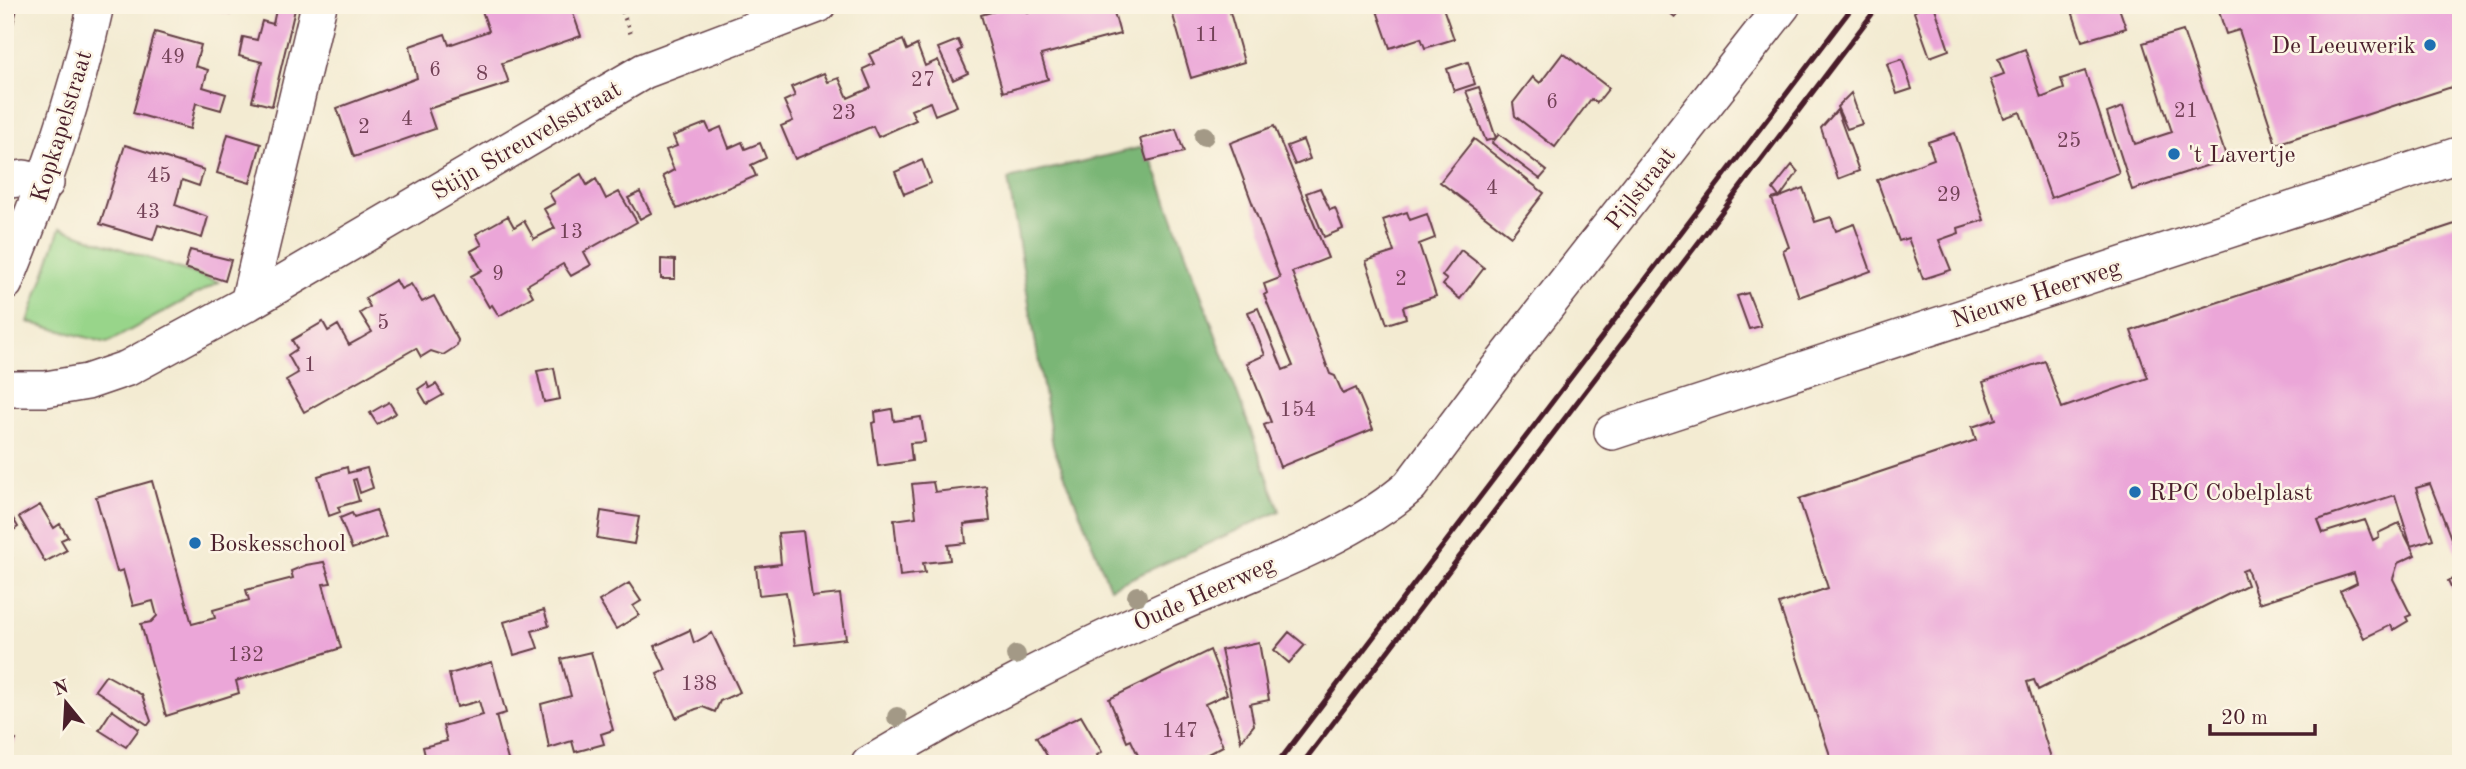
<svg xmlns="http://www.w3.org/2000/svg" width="2466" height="769" font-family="'Old Standard TT',serif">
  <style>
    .green { fill: #98d58a; stroke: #717a5a; stroke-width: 2 }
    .forest { fill: #7ab676; stroke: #626a50; stroke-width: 2 }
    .building { fill: #eba6d8 }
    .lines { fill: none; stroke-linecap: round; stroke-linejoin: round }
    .street-casing { stroke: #633e44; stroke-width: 38 }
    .path { stroke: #633e44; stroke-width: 4.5; stroke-dasharray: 2 5; stroke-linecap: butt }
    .street { stroke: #fff; stroke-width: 35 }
    .rail { stroke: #4a1f2b; stroke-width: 5 }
    .tree { fill: #a39986 }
    .poi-dot { fill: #1f6fb2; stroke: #fcf5e5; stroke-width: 2.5 }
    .labels { text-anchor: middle; stroke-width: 5; stroke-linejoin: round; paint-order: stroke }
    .number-label { font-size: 21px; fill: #724156 }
    .poi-label { font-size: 24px; fill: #4a1f2b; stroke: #fcf5e5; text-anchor: start }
    .street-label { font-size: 24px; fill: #4a1f2b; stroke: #fcf5e5 }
  </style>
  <rect width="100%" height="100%" fill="#fcf5e5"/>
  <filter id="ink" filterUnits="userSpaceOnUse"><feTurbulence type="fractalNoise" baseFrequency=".0143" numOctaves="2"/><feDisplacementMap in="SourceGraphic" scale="14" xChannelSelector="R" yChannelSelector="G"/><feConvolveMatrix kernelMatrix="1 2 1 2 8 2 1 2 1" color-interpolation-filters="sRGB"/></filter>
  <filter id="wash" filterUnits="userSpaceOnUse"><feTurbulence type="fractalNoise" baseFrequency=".00686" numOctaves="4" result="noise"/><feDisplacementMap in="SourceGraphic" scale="28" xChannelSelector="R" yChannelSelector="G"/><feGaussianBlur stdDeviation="1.57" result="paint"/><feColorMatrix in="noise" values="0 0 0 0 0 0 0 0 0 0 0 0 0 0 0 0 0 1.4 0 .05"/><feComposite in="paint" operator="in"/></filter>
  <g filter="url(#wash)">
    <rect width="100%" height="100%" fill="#f3ebd2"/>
    <!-- green -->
    <path class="green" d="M60,228L219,282L107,343L28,322Z"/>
    <!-- forest -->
    <path class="forest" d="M1143,147L1147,161L1152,160L1280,511L1110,588L1053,446L1008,179Z"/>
    <g id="blocks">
      <!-- building -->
      <path class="building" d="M5,5H18L6,51H5Z
        M197,5H232L230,14L188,6Z
        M277,5H296L272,106L252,101L262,62L239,56L243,37L257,40L262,21L273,24Z
        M480,5H570L581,36L502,63L509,83L428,109L435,129L354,157L337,108L417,78L410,46L445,34L449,45L489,31Z
        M1015,5H1024L1027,13L1053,5H1112L1120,34L1041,55L1048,79L1003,92L981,15Z
        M1170,5H1228L1244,62L1191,78Z
        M1375,5H1442L1454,39L1425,48L1421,38L1390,48Z
        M1660,5H1684L1675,17Z
        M1923,5H1934L1949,50L1930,57L1914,12Z
        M2070,5H2118L2126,28L2082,41Z
        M2217,5H2461V84L2276,144L2239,30L2226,34Z
        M2183,31L2227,159L2132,190L2107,113L2123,107L2135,144L2172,132L2143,43Z
        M155,32L201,45L195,66L208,70L203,87L226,94L221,110L196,103L190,129L133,113Z
        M903,40L907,50L917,45L925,66L938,60L957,106L935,115L930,102L911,110L916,120L878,137L873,126L795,159L781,126L793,121L784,101L795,96L791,87L824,73L828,82L839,78L848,98L859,93L871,88L863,69L874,64L869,54Z
        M958,40L962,49L958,51L968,73L953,80L938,48Z
        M2025,49L2041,98L2064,89L2061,79L2085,71L2119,173L2051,198L2020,112L2004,118L1990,79L2004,74L1998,59Z
        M1563,53L1609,88L1597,103L1591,99L1555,147L1515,116L1513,103L1533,77L1540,83Z
        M1902,59L1912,89L1897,94L1887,64Z
        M1468,62L1475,84L1454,91L1447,69Z
        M1479,87L1496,138L1499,134L1547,171L1540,179L1492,143L1496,138L1486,141L1466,91Z
        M1851,93L1862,124L1847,129L1837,107Z
        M1837,110L1859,171L1838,179L1821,128Z
        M706,123L710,132L721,127L729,148L742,142L745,149L760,143L766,158L751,165L756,176L677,209L663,176L674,170L666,150L677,146L673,136Z
        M1274,126L1328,258L1292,272L1330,374L1335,376L1343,394L1356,388L1373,429L1280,467L1264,425L1271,422L1247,363L1265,355L1248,312L1258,308L1283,370L1293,366L1264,295L1267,293L1264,284L1280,278L1230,143Z
        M1176,129L1184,152L1147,161L1140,139Z
        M1955,133L1984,220L1958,228L1959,233L1939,240L1951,270L1923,279L1908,238L1899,241L1877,180L1934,159L1928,142Z
        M228,134L261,144L250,183L217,173Z
        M1474,139L1544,193L1511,236L1440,182Z
        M1303,140L1310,159L1295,165L1287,146Z
        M125,145L204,170L199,186L182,180L175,205L208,217L202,238L158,225L153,240L100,224Z
        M922,160L931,183L904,194L895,172Z
        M1792,165L1798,172L1780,197L1803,188L1815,222L1831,217L1836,231L1854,224L1871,271L1799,297L1783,250L1789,247L1772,199L1779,197L1773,189Z
        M581,174L587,185L596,179L606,199L619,192L637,222L584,252L591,265L571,276L563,264L527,285L533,296L499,316L492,305L489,307L471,276L482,270L471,251L482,245L476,234L508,216L514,227L524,221L534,239L555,228L544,209L555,203L549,193Z
        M1320,188L1330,210L1335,208L1343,229L1324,237L1306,193Z
        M640,192L651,213L640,219L628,198Z
        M1407,212L1410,220L1427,214L1435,238L1419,244L1436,296L1403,307L1406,318L1387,324L1366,261L1394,252L1383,220Z
        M2461,222V564L2430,484L2416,488L2433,539L2411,546L2395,495L2318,520L2323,533L2365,520L2373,540L2379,537L2378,533L2399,523L2415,555L2398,563L2393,579L2411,615L2406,617L2408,621L2393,630L2391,625L2364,638L2340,591L2357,583L2354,573L2259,603L2247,569L2242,571L2247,585L2038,690L2034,680L2027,682L2053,764H1833L1779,604L1828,588L1799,499L1976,440L1972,427L1996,419L1983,382L2045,361L2062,408L2148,378L2131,331Z
        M190,250L231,260L225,281L185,268Z
        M1461,250L1484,268L1460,299L1443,285L1447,280L1442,276Z
        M661,259L675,260V279H661Z
        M396,280L401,289L411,284L422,302L434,296L458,340L457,346L443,355L431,351L421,357L416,348L304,412L286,380L298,373L288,355L297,349L292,340L323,322L328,331L338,325L349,345L360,339L372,332L360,313L370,307L365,298Z
        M1748,293L1761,326L1749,329L1737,296Z
        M554,368L560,399L544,402L537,371Z
        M427,383L429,388L436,384L443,395L427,404L418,389Z
        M389,402L396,413L377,424L370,413Z
        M892,409L894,421L921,417L925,442L910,443L912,461L878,466L872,423L876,422L875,412Z
        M347,467L348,473L367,468L373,488L360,493L356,479L353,480L359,501L338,507L340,512L329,516L318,476Z
        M152,481L192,624L215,618L213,610L249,600L246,590L293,578L291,571L306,565L324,562L331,583L323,584L341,648L236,681L239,693L166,716L141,624L151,622L157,616L153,601L133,606L123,570L117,572L96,497Z
        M933,482L935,492L986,486L990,521L964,524L966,543L948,545L950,560L923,563L925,573L900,576L894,520L916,517L912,484Z
        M5,505L18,527L5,536Z
        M40,505L54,528L60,524L68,537L61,540L67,550L45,562L19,517Z
        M376,510L386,537L352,549L340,518L352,513L354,517Z
        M601,511L639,517L634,544L597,538Z
        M803,531L812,597L840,594L846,639L795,645L786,592L759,595L756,567L781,564L778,533Z
        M5,545L12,558L5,562Z
        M2461,576V610L2448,581Z
        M629,583L641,601L633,606L639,615L616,629L599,601Z
        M544,610L549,626L532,631L538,648L514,655L504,622Z
        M690,630L694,643L712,633L740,692L720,701L715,712L703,707L696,709L676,718L657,674L666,670L655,646Z
        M1289,632L1305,645L1289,663L1274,650Z
        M1259,642L1269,700L1250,704L1254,725L1241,741L1221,650Z
        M1210,650L1227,694L1205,704L1223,746L1189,764H1142L1131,740L1127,742L1109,699Z
        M591,652L613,730L601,734L604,744L575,752L572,741L549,748L541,704L571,696L561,659Z
        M492,662L506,713L496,716L508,760L494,764H427L423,747L447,741L443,726L483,715L479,701L457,707L449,674Z
        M106,675L142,695L151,721L148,725L95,690Z
        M112,710L139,729L126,747L99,730Z
        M1081,716L1102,752L1097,755L1102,764H1052L1036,737Z
        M5,733L16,740L5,756Z"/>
    </g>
  </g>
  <g filter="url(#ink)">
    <use href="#blocks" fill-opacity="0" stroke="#633e44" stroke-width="2"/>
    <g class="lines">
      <defs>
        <path id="street" d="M5,181L24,178L46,183
          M5,283C42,192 75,102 96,5
          M248,303L319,5
          M5,389H46L87,382L128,368L248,303L644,71L818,5
          M1612,432L2461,154
          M869,764C965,707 1063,656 1165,610C1241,576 1349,540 1410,486L1496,371L1783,5"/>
      </defs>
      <!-- street casing -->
      <use href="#street" class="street-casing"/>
      <!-- path -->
      <path class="path" d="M620,5L632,37"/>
      <!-- street -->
      <use href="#street" class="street"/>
      <!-- rail -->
      <path class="rail" d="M1277,764L1854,5
        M1302,764L1879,5"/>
    </g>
    <!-- trees -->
    <g class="tree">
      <circle cx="1204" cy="136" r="10"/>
      <circle cx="1137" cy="596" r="10"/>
      <circle cx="1016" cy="655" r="10"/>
      <circle cx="897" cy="717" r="10"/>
    </g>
  </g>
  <!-- markers -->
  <g class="poi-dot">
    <circle cx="2430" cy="45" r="7"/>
    <circle cx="2174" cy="154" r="7"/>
    <circle cx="2135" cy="492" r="7"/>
    <circle cx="195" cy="543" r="7"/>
  </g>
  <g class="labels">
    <!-- number labels -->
    <g class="number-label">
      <text x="1207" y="41">11</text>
      <text x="173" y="63">49</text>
      <text x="435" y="76">6</text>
      <text x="482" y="80">8</text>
      <text x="923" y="86">27</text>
      <text x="1552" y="108">6</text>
      <text x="2186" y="117">21</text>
      <text x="844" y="119">23</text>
      <text x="407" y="125">4</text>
      <text x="364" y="133">2</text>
      <text x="2069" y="147">25</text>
      <text x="159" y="182">45</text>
      <text x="1492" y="194">4</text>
      <text x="1949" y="201">29</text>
      <text x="148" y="218">43</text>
      <text x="571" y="238">13</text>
      <text x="498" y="280">9</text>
      <text x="1401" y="285">2</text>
      <text x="383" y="329">5</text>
      <text x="310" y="371">1</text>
      <text x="1298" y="416">154</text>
      <text x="246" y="661">132</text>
      <text x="699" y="690">138</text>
      <text x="1180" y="737">147</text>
    </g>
    <!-- poi labels -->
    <g class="poi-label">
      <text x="2416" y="53" text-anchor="end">De Leeuwerik</text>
      <text x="2188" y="162">'t Lavertje</text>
      <text x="2149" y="500">RPC Cobelplast</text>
      <text x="209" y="551">Boskesschool</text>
    </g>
    <!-- street labels -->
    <g class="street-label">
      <text transform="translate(61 126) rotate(-73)" y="8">Kopkapelstraat</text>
      <text transform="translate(526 140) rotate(-30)" y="8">Stijn Streuvelsstraat</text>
      <text transform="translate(1640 188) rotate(-52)" y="8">Pijlstraat</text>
      <text transform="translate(2036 293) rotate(-18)" y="8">Nieuwe Heerweg</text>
      <text transform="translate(1204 593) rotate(-24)" y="8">Oude Heerweg</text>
    </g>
  </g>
  <!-- margin -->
  <rect width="2466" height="769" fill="none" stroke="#fcf5e5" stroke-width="28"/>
  <!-- north arrow -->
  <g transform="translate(66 703) rotate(342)" stroke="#fcf5e5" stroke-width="5" paint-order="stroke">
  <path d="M0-5L12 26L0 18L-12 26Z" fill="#4a1f2b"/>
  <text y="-10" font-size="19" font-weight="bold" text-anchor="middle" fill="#4a1f2b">N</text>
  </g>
  <!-- scale -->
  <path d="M2210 724v10h105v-10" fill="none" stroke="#4a1f2b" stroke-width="3.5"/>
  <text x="2221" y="724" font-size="21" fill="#4a1f2b" stroke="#fcf5e5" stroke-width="5" paint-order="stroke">20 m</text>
</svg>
